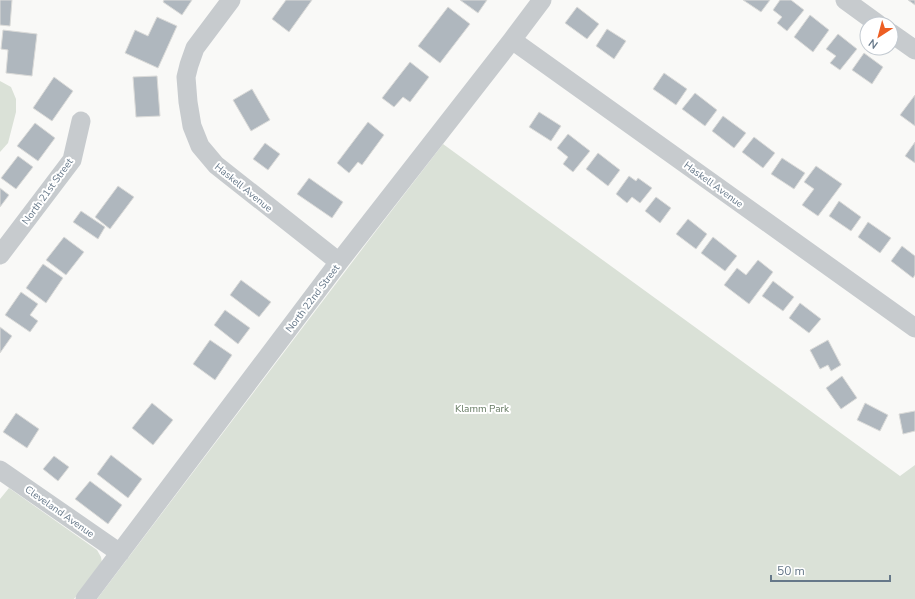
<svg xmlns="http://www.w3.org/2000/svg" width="915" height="599" font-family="'Nunito Sans',sans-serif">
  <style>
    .green { fill: #dae1d7 }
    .building { fill: #afb7be; stroke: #dbdbd9 }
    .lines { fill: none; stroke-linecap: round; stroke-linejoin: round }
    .minor { stroke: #c7cbce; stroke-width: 19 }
    .labels { text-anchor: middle; stroke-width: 4; stroke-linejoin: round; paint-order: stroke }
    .street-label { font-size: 10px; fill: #667889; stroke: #fff }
    .park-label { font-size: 10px; fill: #657a62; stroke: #fff }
  </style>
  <rect width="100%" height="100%" fill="#f9f9f7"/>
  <!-- green -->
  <path class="green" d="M0,81L11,87L16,99V112L8,143L0,152Z
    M443,144L900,476L915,465V599H97L369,240Z
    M9,488L97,550L101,557L102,563L74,599H0V499Z"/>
  <!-- building -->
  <path class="building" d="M0,0H12L10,26L0,25Z
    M164,0H192L182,15L163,2Z
    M286,0H312L289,32L272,19Z
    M460,0H487L478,13Z
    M743,0H770L761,12Z
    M780,0H791L804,10L787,31L777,23L782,17L773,10Z
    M908,0H915V5Z
    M448,7L470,24L440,63L418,46Z
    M577,7L599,24L587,39L565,23Z
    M810,15L829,30L813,52L794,37Z
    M157,17L177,26L158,68L125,53L135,30L148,36Z
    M607,29L626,41L614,59L596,46Z
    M3,30L37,34L32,76L6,73L8,50L1,49Z
    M838,34L857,49L840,70L830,63L836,56L826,49Z
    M864,53L883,67L872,84L852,70Z
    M410,62L429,77L410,102L403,97L394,107L382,98Z
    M664,73L687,89L676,105L653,89Z
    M157,76L160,116L136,117L133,77Z
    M54,77L73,91L52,121L33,108Z
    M252,89L270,120L251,131L233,100Z
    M695,93L717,110L705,126L682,109Z
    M915,95V126L900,115Z
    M539,112L561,126L551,141L529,127Z
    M723,116L746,133L734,148L712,131Z
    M368,122L384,135L362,165L358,162L349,173L337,163Z
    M35,123L55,138L38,161L17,146Z
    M568,134L590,151L573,172L563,164L568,157L557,148Z
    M754,137L775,153L763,168L742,152Z
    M915,142V163L905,156Z
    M265,143L280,154L268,170L253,159Z
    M598,153L620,170L608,186L586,169Z
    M18,156L33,167L16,189L1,178Z
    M782,158L805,173L794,189L771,174Z
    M816,166L842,184L818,216L802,205L814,189L804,182Z
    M629,176L636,181L638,178L652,188L640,203L632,197L627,203L616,194Z
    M309,178L343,202L332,218L297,194Z
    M118,186L134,197L110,229L95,217Z
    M0,188L9,195L0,207Z
    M656,197L671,208L660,223L645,211Z
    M839,201L861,217L851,231L829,216Z
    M81,211L105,227L98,239L73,222Z
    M688,219L707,234L696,249L676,234Z
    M868,222L891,238L880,253L858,237Z
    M64,237L84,252L66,275L46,260Z
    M713,237L737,256L725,271L701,253Z
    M902,246L915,256V275L913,278L891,261Z
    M758,260L773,272L749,304L724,285L737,268L746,275Z
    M43,264L63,278L46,303L26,288Z
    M241,280L271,302L259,317L230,295Z
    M773,281L794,297L783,311L762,296Z
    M21,292L38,304L30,315L38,321L30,332L5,315Z
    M800,303L821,319L809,333L789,318Z
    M225,310L250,328L238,344L214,325Z
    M0,327L12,336L0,353Z
    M210,340L232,355L215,380L193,364Z
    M828,340L841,365L831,371L828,365L820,369L810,350Z
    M842,376L857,398L841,409L826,388Z
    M152,403L173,420L153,445L132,428Z
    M865,403L888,415L880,431L857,420Z
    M915,411V431L903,434L899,414Z
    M16,413L39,429L27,448L3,432Z
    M111,455L142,479L128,498L97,474Z
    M54,456L69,467L58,481L43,469Z
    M90,481L122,505L108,524L75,499Z"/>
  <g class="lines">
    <!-- minor -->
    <path class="minor" d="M231,0L195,48L189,65L186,77L188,102L192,126L200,146L216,165L339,262
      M845,0L878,24
      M891,33L915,50
      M512,40L915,328
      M0,255L72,160L81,121
      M0,470L120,553
      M85,599L339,262L512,40L542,0"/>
  </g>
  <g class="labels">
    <!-- street labels -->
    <g class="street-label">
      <text transform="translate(714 184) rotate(36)" y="4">Haskell Avenue</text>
      <text transform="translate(244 187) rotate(39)" y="4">Haskell Avenue</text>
      <text transform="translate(47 191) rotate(-54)" y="4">North 21st Street</text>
      <text transform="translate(312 298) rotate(-53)" y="4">North 22nd Street</text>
      <text transform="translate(60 511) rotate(35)" y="4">Cleveland Avenue</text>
    </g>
    <!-- park labels -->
    <g class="park-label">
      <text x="482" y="412">Klamm Park</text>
    </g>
  </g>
  <!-- north arrow -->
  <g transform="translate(879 36) rotate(216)"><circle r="19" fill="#ffffff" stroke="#c2c9d0"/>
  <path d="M0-3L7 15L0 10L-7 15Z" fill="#ed5e23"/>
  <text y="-6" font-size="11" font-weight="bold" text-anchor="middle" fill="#667889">N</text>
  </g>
  <!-- scale -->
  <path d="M771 575v6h119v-6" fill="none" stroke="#667889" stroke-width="2"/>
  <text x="777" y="575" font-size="12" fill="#667889" stroke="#ffffff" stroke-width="3" paint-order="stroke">50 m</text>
</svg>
